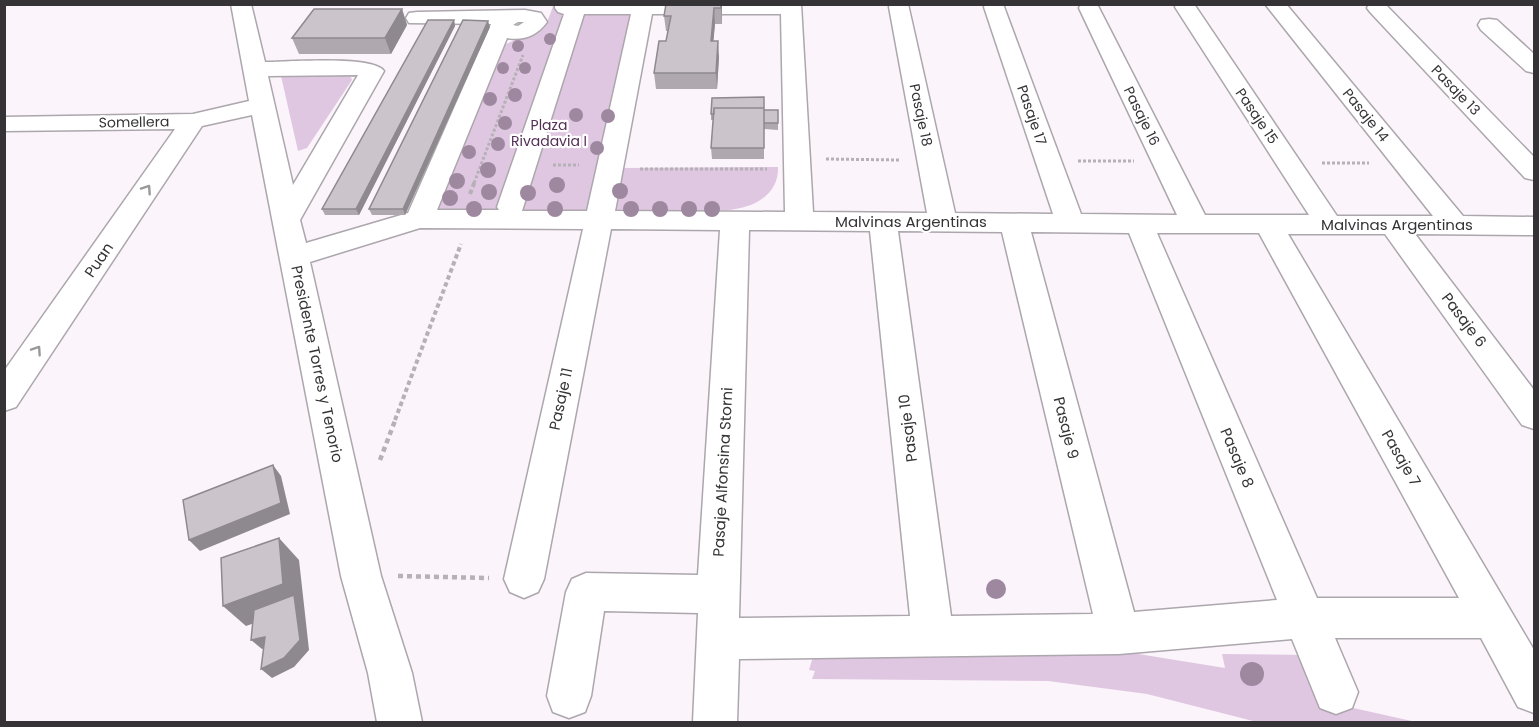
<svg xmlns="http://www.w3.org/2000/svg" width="1539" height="727" font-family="Poppins,sans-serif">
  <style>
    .green { fill: #e0c7e1 }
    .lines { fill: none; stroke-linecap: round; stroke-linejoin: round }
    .minor-casing { stroke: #aca6ad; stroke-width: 3 }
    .path-far2 { stroke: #b6b1b7; stroke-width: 3; stroke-dasharray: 3 2; stroke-linecap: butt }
    .path-far1 { stroke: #b6b1b7; stroke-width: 4; stroke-dasharray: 4.5 3; stroke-linecap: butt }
    .path { stroke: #b6b1b7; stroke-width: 4.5; stroke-dasharray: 5 4; stroke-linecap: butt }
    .minor { fill: #fff; fill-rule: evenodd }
    .tree { fill: #9e88a0 }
    .wall { fill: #afa9af }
    .shaded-wall { fill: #8e898e }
    .building { fill: #cbc4cb; stroke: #8e898e; stroke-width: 1.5 }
    .oneway { stroke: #9a999a }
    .labels { text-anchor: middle; stroke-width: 4.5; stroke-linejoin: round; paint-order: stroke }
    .far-street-label { font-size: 14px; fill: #353336; stroke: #fff }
    .far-park-label { font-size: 14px; fill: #522f55; stroke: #fff }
    .street-label { font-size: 15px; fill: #353336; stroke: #fff }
  </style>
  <rect width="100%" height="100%" fill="#fbf4fb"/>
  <!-- green -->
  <path class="green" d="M553,6H653L622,168L778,167C779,195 754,208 728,210H435L504,45C533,30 541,44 553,6Z
    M344,75L351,77L352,80L307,148L298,151L281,76Z
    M814,653H1132L1225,668L1222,654L1310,655L1331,703L1416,722H1257L1147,694L1048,681L812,679L815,671L809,670Z"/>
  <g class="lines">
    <defs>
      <path id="minor" d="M231,4H251L265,62C287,62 373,55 384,71L300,220L306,243L408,213L491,24L409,23L406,18L409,13L417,12L525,10L541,13L547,22C537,36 523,41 507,38L437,210H499L497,207L564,14L558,12L555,8V4H801L813,212L927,213L889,7L890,4H908L955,213L1053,214L984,7L985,4H1003L1081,214L1177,215L1079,8L1081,4H1097L1205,215H1309L1175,7L1176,4H1194L1337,216H1433L1265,4H1286L1463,216L1534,217V235L1415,234L1534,390V429L1522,425L1385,234H1288L1534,650V713L1518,707L1481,638H1335L1358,692L1352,708L1336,714L1320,708L1292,639L1119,654L739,659L737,722H693L698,613L604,611L591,696L585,712L569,718L553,712L547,696L566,592L572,579L586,573L698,575L720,230L611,229L544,579L538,592L524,598L510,592L504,579L583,229L420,228L310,262L381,576L412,673L422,722H377L368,673L341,576L252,115L202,126L16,407L4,411V371L175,129L4,131V117L193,114L249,101ZM584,14H631L587,211H522ZM652,14H781L785,212L615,211ZM518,22H524L518,26L513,25ZM358,75L293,185L268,76ZM749,230L870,231L910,616L739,618ZM898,231L1002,232L1093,614L951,616ZM1031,232L1129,233L1277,600L1134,612ZM1157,233H1259L1459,598H1317Z
        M1369,4H1385L1534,157V180L1525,178L1370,12L1367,8Z
        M1489,19L1497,20L1534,54V73L1526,71L1481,30L1478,25L1481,20Z"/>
    </defs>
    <!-- minor casing -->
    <use href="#minor" class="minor-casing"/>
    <!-- path-far2 -->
    <path class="path-far2" d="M826,159L899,160
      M1078,161H1134
      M1322,163H1369
      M553,165H579
      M640,169H767
      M474,183L523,55"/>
    <!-- path-far1 -->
    <path class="path-far1" d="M470,194L475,181
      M395,420L461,244"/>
    <!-- path -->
    <path class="path" d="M380,460L396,418
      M398,576L489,578"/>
    <!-- minor -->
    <use href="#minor" class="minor"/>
  </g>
  <!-- trees -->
  <g class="tree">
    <circle cx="550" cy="39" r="6"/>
    <circle cx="518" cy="46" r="6"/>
    <circle cx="503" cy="68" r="6"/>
    <circle cx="525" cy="68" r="6"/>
    <circle cx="515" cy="95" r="7"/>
    <circle cx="490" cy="99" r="7"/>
    <circle cx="576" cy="115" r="7"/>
    <circle cx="608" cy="116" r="7"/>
    <circle cx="505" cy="123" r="7"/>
    <circle cx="498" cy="144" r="7"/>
    <circle cx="597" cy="148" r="7"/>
    <circle cx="469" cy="152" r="7"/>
    <circle cx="488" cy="170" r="8"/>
    <circle cx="457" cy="181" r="8"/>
    <circle cx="557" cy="185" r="8"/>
    <circle cx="620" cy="191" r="8"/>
    <circle cx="489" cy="192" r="8"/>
    <circle cx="528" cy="193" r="8"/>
    <circle cx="450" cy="198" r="8"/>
    <circle cx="474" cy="209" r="8"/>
    <circle cx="555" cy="209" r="8"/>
    <circle cx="631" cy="209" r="8"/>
    <circle cx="660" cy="209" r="8"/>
    <circle cx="689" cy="209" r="8"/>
    <circle cx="712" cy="209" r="8"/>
    <circle cx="996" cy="589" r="10"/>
    <circle cx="1252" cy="674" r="12"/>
  </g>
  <!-- wall -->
  <path class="wall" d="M506,4H544L506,5Z
    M722,4V24H715L713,41L719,57L717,89H656L654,73L666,41L668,31H666L664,16Z
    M402,9L407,25L391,54H299L292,38Z
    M454,20L455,26L359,215H325L322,209Z
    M490,27L405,215H372L369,209Z
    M764,110L778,123V130L764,129V159H712L711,148L713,120H711V114Z"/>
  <!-- shaded-wall -->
  <path class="shaded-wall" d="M721,4H722V24Z
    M714,8L715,24L712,58L711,41Z
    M402,9L407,25L391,54L385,38Z
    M454,20L455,26L359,215L356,209Z
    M488,21L490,27L405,215L403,209Z
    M718,41L719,57L717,89L716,73Z
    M273,465L281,476L290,514L200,551L189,540Z
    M279,538L299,560L309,650L294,667L272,678L261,669L296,608L246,626L223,606Z
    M265,637L275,646L262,649L251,640Z"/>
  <!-- building -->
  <path class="building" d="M666,4H721V8H714L711,41H718L716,73H654L659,41H666L671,16H664Z
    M314,9H402L385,38H292Z
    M428,20H454L356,209H322Z
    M463,20L488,21L403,209H369Z
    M764,97V108H714V114H711L712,98Z
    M714,108H764V148H711Z
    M764,110H778V123H764Z
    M273,465L281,503L189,540L183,500Z
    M279,538L283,584L223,606L221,558Z
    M294,595L300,640L284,658L261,669L265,637L251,640L254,610Z"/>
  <!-- one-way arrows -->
  <defs><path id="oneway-chevron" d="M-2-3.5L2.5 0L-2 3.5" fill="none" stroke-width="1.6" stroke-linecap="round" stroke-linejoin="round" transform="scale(1.5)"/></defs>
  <g class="oneway">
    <use href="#oneway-chevron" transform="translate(147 189) rotate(-56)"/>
    <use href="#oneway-chevron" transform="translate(37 350) rotate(-56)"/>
  </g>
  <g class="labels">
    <!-- far-street labels -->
    <g class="far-street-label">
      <text transform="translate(1456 90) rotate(46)" y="5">Pasaje 13</text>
      <text transform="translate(921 115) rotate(78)" y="5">Pasaje 18</text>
      <text transform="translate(1032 115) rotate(71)" y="5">Pasaje 17</text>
      <text transform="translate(1366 115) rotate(51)" y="5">Pasaje 14</text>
      <text transform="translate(1142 116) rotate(64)" y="5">Pasaje 16</text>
      <text transform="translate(1257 116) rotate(56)" y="5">Pasaje 15</text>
      <text transform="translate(134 122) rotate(-1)" y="5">Somellera</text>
    </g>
    <!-- far-park labels -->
    <g class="far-park-label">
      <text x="549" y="130">Plaza<tspan x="549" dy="16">Rivadavia I</tspan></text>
    </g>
    <!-- street labels -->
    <g class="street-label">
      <text x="911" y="227">Malvinas Argentinas</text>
      <text x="1397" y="230">Malvinas Argentinas</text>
      <text transform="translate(99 260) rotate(-56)" y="5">Puan</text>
      <text transform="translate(1464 320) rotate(53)" y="5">Pasaje 6</text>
      <text transform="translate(317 364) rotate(78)" y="5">Presidente Torres y Tenorio</text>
      <text transform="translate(561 399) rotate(-78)" y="5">Pasaje 11</text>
      <text transform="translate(908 428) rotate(-97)" y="5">Pasaje 10</text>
      <text transform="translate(1066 428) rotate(76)" y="5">Pasaje 9</text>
      <text transform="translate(1237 458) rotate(67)" y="5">Pasaje 8</text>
      <text transform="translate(1401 458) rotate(60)" y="5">Pasaje 7</text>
      <text transform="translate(723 472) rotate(-87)" y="5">Pasaje Alfonsina Storni</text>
    </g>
  </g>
  <!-- border -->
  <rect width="1539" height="727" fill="none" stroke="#353336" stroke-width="12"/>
</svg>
